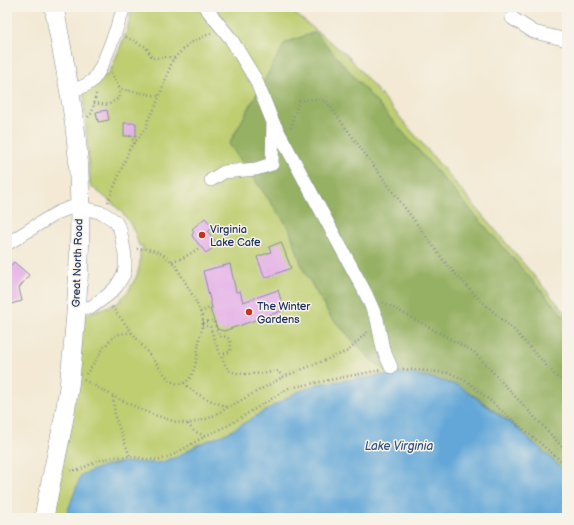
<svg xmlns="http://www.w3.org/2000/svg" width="574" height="525" font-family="'Balsamiq Sans',sans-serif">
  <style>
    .green { fill: #bece71; stroke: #6c7e68 }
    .forest { fill: #96b163; stroke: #587060 }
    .water { fill: #63a7d8; stroke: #3f6b9b }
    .building { fill: #e2aae8 }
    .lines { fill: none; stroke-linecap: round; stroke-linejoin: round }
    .minor-casing { stroke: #878c99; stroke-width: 14 }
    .highway-casing { stroke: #878c99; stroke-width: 20 }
    .path { stroke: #878c99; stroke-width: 2.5; stroke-dasharray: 1 3; stroke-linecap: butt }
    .minor { stroke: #fff; stroke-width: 13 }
    .highway { stroke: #fff; stroke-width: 19 }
    .poi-dot { fill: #c8321e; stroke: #f7f3e8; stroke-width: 1.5 }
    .labels { text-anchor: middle; stroke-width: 3; stroke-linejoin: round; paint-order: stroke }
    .poi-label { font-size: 11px; fill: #1b2f5e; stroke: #f7f3e8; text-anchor: start }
    .street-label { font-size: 11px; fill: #1b2f5e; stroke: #f7f3e8 }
    .water-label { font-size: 12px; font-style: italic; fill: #315383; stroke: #f7f3e8 }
  </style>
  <rect width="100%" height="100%" fill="#f7f3e8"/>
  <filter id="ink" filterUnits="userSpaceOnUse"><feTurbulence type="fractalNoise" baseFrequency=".025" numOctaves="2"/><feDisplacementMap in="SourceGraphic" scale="8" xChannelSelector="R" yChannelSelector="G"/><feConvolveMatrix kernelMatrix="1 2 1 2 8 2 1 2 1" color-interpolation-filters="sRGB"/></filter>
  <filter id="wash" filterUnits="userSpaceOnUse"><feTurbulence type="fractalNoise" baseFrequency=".012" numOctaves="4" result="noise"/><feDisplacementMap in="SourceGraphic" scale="16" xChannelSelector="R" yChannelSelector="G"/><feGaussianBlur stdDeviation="0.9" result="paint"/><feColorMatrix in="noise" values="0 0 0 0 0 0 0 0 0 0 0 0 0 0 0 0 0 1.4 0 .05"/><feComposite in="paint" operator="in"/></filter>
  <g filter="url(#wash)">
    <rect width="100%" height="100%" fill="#f3e9d4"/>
    <!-- green -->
    <path class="green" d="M132,7H283L293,12L348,56L567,315V518H53L83,315L118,303L129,290L137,276L140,264V251L143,249V246H139C131,214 114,205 90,185L83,85L109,74L127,31Z"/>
    <!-- forest -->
    <path class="forest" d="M315,32L567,320V473L517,428L475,396L399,373L392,374L372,361L330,316L303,269L289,228L229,144L285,43Z"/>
    <!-- water -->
    <path class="water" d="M399,373L428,377L459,386L517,428L567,473V518H67L68,510L81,475L98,468L113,464L124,462L159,463L179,456L195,446L229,432L295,393L317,384Z"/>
    <g id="blocks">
      <!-- building -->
      <path class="building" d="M107,110L109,120L98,122L96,112Z
        M124,123H136V136H124Z
        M205,218L213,227L208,232L218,244L206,253L192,236L194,231L192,229Z
        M281,242L291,268L265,278L257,257L271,252L269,247Z
        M14,262L29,275L19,288L22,301L7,305V270Z
        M230,264L236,292L240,291L243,302L278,290L284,310L224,331L217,329L210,309L212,308L203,271Z"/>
    </g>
  </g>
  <g filter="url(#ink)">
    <use href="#blocks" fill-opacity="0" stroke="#878c99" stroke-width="1"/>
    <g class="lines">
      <defs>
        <path id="minor" d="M205,7L231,39L256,80L272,120L365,292L377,319L383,349L391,367
          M512,18L534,32L567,40
          M69,90C77,89 85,87 92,81C103,70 118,24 124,7
          M211,180L224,172L256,169L272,164L273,122
          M7,244L45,220L57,213L69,208L79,207L103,213L115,221L120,229L125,255V268L124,274L116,287L108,295L90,308L76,307"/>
        <path id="highway" d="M44,518C52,471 65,425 70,378C78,305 83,230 78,157C74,106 63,57 54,7"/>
      </defs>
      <!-- minor casing -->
      <use href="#minor" class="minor-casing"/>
      <!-- highway casing -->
      <use href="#highway" class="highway-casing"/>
      <!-- path -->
      <path class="path" d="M126,37L146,47L152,58L169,57L173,59
        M111,73L120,89L158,96
        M94,103L108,105L119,98L120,89
        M88,117L92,113L96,94
        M291,128L293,118L299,101L314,99L326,101L447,265L480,300L513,329L556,376L567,383
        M130,136L135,143
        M108,202L130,148L147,127L148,119L155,108L173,59L190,43L211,33
        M172,261L183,258L201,247
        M383,302L474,352L567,452
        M112,307L169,380C195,396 197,356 199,340C200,335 203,328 203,322C203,311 182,277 176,266C165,254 153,247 136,249
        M200,312L212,307
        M203,322L214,321L219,336C222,337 224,336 226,337C232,339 231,347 230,352L222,354
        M202,325L210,327C214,337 222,363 229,370C237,377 268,373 278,371L283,377
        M403,369L450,373L468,382L567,466
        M86,374C95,363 104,344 115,336C120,333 126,333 131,333
        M84,380L113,396L146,412L176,422L188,424L209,418L283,377L348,351L367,332
        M184,383C195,395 213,402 228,407
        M113,397L115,417L130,456
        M188,424L194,431L205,436
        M70,470H79L97,461L114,457L130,456L146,459L160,460L175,454L205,436L229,425L289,388L380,370"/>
      <!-- minor -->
      <use href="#minor" class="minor"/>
      <!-- highway -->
      <use href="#highway" class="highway"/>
    </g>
  </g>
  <!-- markers -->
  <g class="poi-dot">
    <circle cx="202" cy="235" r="4"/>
    <circle cx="249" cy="312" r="4"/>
  </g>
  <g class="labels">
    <!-- poi labels -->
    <g class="poi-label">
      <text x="210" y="233">Virginia<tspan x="210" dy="13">Lake Cafe</tspan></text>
      <text x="257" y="310">The Winter<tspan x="257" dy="13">Gardens</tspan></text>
    </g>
    <!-- street labels -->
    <g class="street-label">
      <text transform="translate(77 263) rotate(-88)" y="4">Great North Road</text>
    </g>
    <!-- water labels -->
    <g class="water-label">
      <text x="399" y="450">Lake Virginia</text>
    </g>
  </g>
  <!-- margin -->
  <rect width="574" height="525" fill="none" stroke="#f7f3e8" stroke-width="24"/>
</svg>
